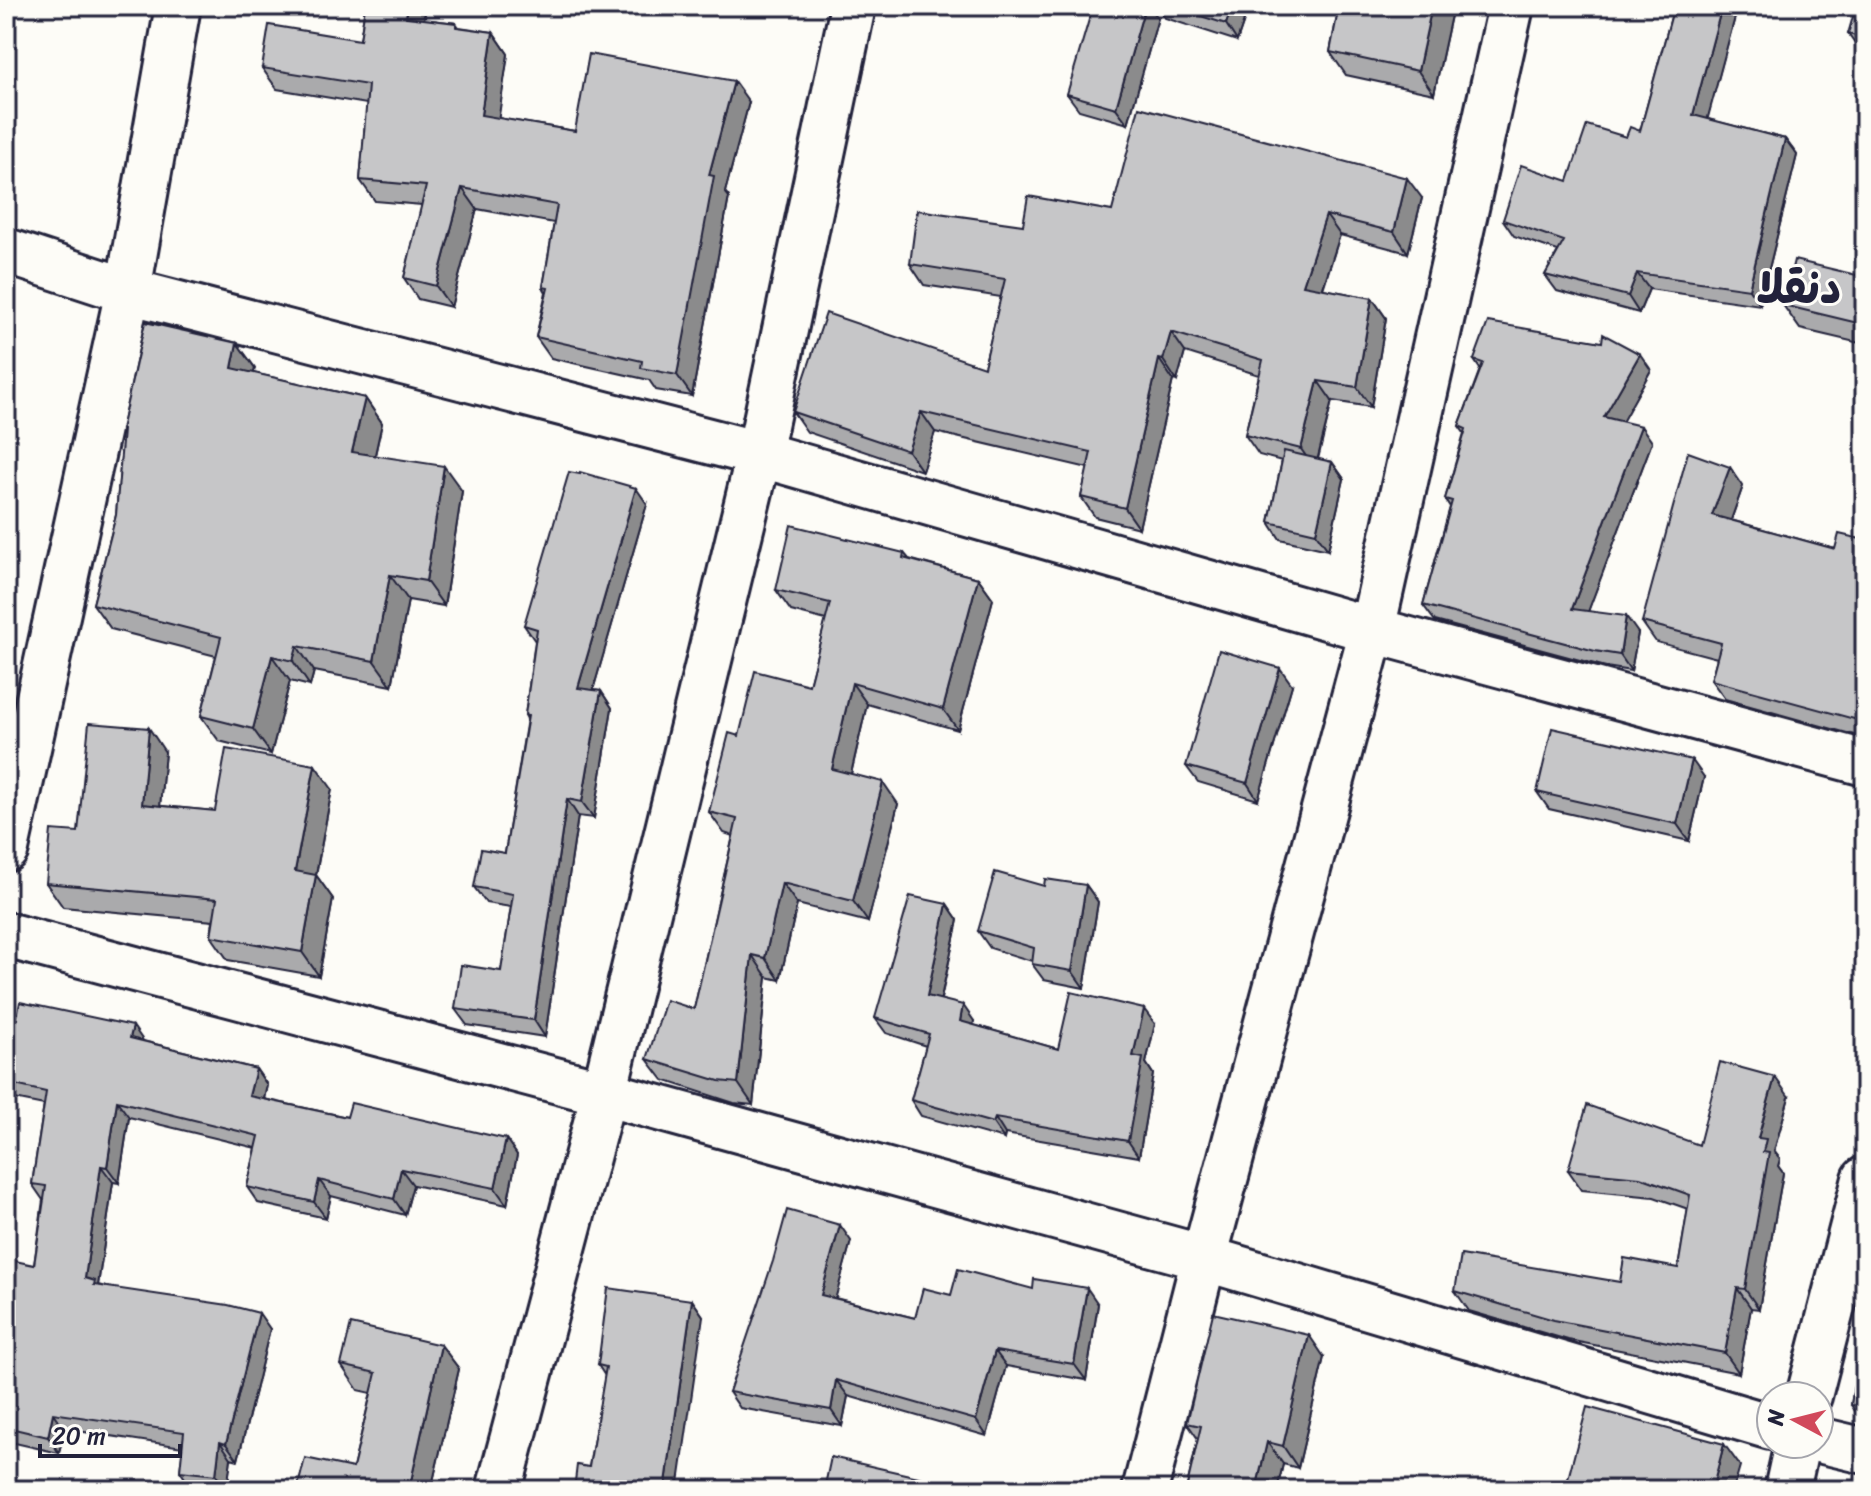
<svg xmlns="http://www.w3.org/2000/svg" width="1871" height="1496" font-family="Sriracha,'Playpen Sans Arabic',sans-serif">
  <style>
    .lines { fill: none; stroke-linecap: round; stroke-linejoin: round }
    .minor-casing { stroke: #22223b; stroke-width: 50 }
    .tertiary-casing { stroke: #22223b; stroke-width: 50 }
    .minor { stroke: #fdfcf7; stroke-width: 44 }
    .tertiary { stroke: #fdfcf7; stroke-width: 44 }
    .wall { fill: #aaaaac; stroke: #22223b; stroke-width: 2 }
    .shaded-wall { fill: #8b8b8c; stroke: #22223b; stroke-width: 2 }
    .building { fill: #c6c6c8; stroke: #22223b; stroke-width: 2 }
    .labels { text-anchor: middle; stroke-width: 6; stroke-linejoin: round; paint-order: stroke }
    .town-label { font-size: 46px; font-weight: bold; fill: #22223b; stroke: #fdfcf7 }
  </style>
  <rect width="100%" height="100%" fill="#fdfcf7"/>
  <filter id="ink" filterUnits="userSpaceOnUse"><feTurbulence type="fractalNoise" baseFrequency=".0125" numOctaves="2"/><feDisplacementMap in="SourceGraphic" scale="16" xChannelSelector="R" yChannelSelector="G"/><feConvolveMatrix kernelMatrix="1 2 1 2 8 2 1 2 1" color-interpolation-filters="sRGB"/></filter>
  <g filter="url(#ink)">
    <g class="lines">
      <defs>
        <path id="minor" d="M6,251L128,291L759,454L1372,630L1865,763
          M6,849L128,291L178,6
          M6,935L604,1093L1204,1258L1771,1427
          M1819,1440L1865,1451
          M499,1490L604,1093L759,454L853,6
          M1145,1490L1204,1258L1372,630L1511,6"/>
        <path id="tertiary" d="M1809,1396L1865,1179
          M1787,1490L1797,1444"/>
      </defs>
      <!-- minor casing -->
      <use href="#minor" class="minor-casing"/>
      <!-- tertiary casing -->
      <use href="#tertiary" class="tertiary-casing"/>
      <!-- minor -->
      <use href="#minor" class="minor"/>
      <!-- tertiary -->
      <use href="#tertiary" class="tertiary"/>
    </g>
    <!-- wall -->
    <path class="wall" d="M365,6H426L424,19L456,23L459,27L493,32L508,54L498,118L575,131L749,102L725,192L729,197L692,396L656,390L649,380L551,358L536,337L546,292L543,287L554,223L477,209L451,307L418,299L404,278L422,205L375,201L360,180L367,104L277,89L262,68L360,40Z
      M1157,6H1249L1237,41L1165,18Z
      M1339,6H1453L1434,94L1346,75L1330,52Z
      M1674,6H1738L1707,119L1785,139L1797,155L1760,305L1649,289L1639,313L1557,291L1545,275L1558,251L1514,236L1503,220L1568,181L1640,131Z
      M1865,6V58L1848,34Z
      M1158,18L1128,124L1079,110L1067,94Z
      M1422,198L1408,253L1340,235L1323,289L1372,298L1386,318L1371,407L1332,401L1318,459L1332,462L1344,479L1328,550L1280,539L1269,522L1282,461L1259,455L1245,435L1259,375L1185,352L1177,381L1173,380L1139,528L1095,517L1081,497L1088,468L935,432L922,471L807,432L793,412L984,367L1001,297L924,285L910,264L1023,225L1112,211Z
      M1865,277V346L1864,344L1800,329L1783,305Z
      M237,343L255,368L253,373L365,398L382,423L375,455L462,491L444,606L408,600L392,686L314,671L310,686L290,681L271,754L219,741L201,716L216,656L111,629L93,604L116,515L123,433L121,430Z
      M1474,360L1651,370L1622,421L1652,442L1588,611L1638,633L1631,671L1606,667L1435,621L1423,605L1450,507L1445,499L1464,433L1459,426L1480,369Z
      M1743,486L1731,520L1835,549L1865,540V738L1725,699L1711,680L1717,658L1656,642L1642,622Z
      M647,504L593,690L601,691L612,708L594,818L578,816L545,1037L467,1025L455,1009L501,971L511,907L486,903L474,887L505,853L527,719L525,715L535,641L524,625Z
      M904,553L909,559L978,578L993,599L958,730L867,704L851,774L898,804L868,922L797,904L780,980L767,977L753,1105L734,1103L663,1080L647,1059L694,1009L733,836L724,833L709,812L739,736L809,685L826,620L791,611L776,590Z
      M1292,685L1258,800L1198,782L1186,766Z
      M165,752L160,806L215,811L332,789L316,875L333,899L319,976L228,960L211,936L213,921L63,907L46,883L78,832Z
      M1704,777L1689,841L1549,809L1537,792Z
      M1086,885L1098,902L1084,988L1044,980L1032,964V961L990,948L978,931L1044,886Z
      M947,904L958,920L941,999L974,1021L973,1025L1058,1049L1155,1024L1146,1063L1153,1074L1139,1157L1005,1134L1004,1139L921,1116L911,1100L926,1046L886,1033L875,1018Z
      M143,1041L256,1069L267,1085L264,1099L347,1117L506,1139L517,1155L507,1205L413,1185L405,1215L331,1196L326,1218L258,1203L247,1187L256,1148L129,1117L119,1183L113,1182L98,1285L270,1329L238,1460L231,1458L227,1490L191,1487L180,1471L183,1447L64,1429L59,1453L6,1441V1291L8,1292L34,1265L43,1200L32,1184L44,1105L15,1099L6,1086V1071Z
      M1789,1097L1774,1151L1780,1159L1778,1166L1783,1173L1759,1309L1751,1308L1739,1373L1568,1340L1469,1311L1455,1291L1620,1282L1678,1268L1688,1209L1654,1197L1582,1190L1568,1170L1699,1145Z
      M851,1241L835,1298L915,1318L951,1295L1033,1289L1098,1304L1086,1380L1006,1366L987,1436L848,1396L842,1426L740,1408L729,1392Z
      M692,1300L703,1316L589,1467L605,1376L598,1365Z
      M1865,1316V1422L1862,1421L1851,1405Z
      M441,1345L459,1369L431,1490H297L353,1468L371,1393L358,1390L341,1365Z
      M1324,1357L1298,1468L1283,1464L1277,1490H1186L1198,1439L1187,1423Z"/>
    <!-- shaded-wall -->
    <path class="shaded-wall" d="M408,6H426L421,38L406,17Z
      M1145,6H1149L1158,18L1128,124L1116,108Z
      M1232,6H1249L1237,41L1226,24Z
      M1432,6H1453L1434,94L1418,71Z
      M1722,6H1738L1704,132L1693,115Z
      M493,32L508,54L496,136L481,115Z
      M734,81L749,102L725,192L729,197L692,396L677,375L709,175Z
      M1785,139L1797,155L1760,305L1749,289Z
      M1407,178L1422,198L1408,253L1394,232Z
      M462,188L477,209L451,307L436,286Z
      M1326,215L1340,235L1317,306L1303,285Z
      M1637,273L1649,289L1639,313L1628,296Z
      M1372,298L1386,318L1371,407L1357,387Z
      M1171,332L1185,352L1177,381L1163,360Z
      M237,343L255,368L249,393L232,368Z
      M1640,354L1651,370L1616,433L1604,417Z
      M1159,359L1173,380L1139,528L1125,508Z
      M1318,381L1332,401L1315,469L1301,449Z
      M365,398L382,423L370,477L352,452Z
      M921,412L935,432L922,471L908,451Z
      M1641,426L1652,442L1583,625L1572,609Z
      M1332,462L1344,479L1328,550L1316,533Z
      M444,466L462,491L444,606L426,581Z
      M1730,467L1743,486L1726,534L1712,515Z
      M636,488L647,504L589,704L578,688Z
      M390,575L408,600L392,686L374,661Z
      M978,578L993,599L958,730L943,709Z
      M1626,616L1638,633L1631,671L1620,655Z
      M297,646L314,671L310,686L293,661Z
      M272,656L290,681L271,754L253,729Z
      M1280,668L1292,685L1258,800L1247,783Z
      M852,683L867,704L847,791L832,769Z
      M601,691L612,708L594,818L582,802Z
      M149,728L165,752L158,828L142,804Z
      M1692,760L1704,777L1689,841L1677,824Z
      M315,765L332,789L312,895L295,871Z
      M883,782L898,804L868,922L853,901Z
      M567,799L578,816L545,1037L534,1020Z
      M316,875L333,899L319,976L302,952Z
      M782,883L797,904L780,980L765,958Z
      M1086,885L1098,902L1084,988L1072,971Z
      M947,904L958,920L938,1011L927,996Z
      M752,955L767,977L753,1105L738,1083Z
      M963,1005L974,1021L970,1037L960,1021Z
      M1144,1009L1155,1024L1146,1063L1153,1074L1139,1157L1128,1141L1133,1056Z
      M133,1026L144,1042L130,1038Z
      M256,1069L267,1085L261,1112L249,1096Z
      M1775,1077L1789,1097L1774,1151L1780,1159L1778,1166L1783,1173L1759,1309L1745,1289L1763,1152L1758,1138Z
      M117,1101L129,1117L119,1183L107,1167Z
      M995,1118L1005,1134L1004,1139L993,1123Z
      M506,1139L517,1155L507,1205L495,1188Z
      M101,1166L113,1182L98,1285L106,1297L85,1278Z
      M401,1169L413,1185L405,1215L394,1199Z
      M319,1180L331,1196L326,1218L314,1202Z
      M840,1225L851,1241L832,1311L821,1295Z
      M1087,1288L1098,1304L1086,1380L1074,1364Z
      M1737,1288L1751,1308L1739,1373L1725,1353Z
      M692,1300L703,1316L678,1490H665Z
      M259,1313L270,1329L238,1460L226,1444Z
      M1309,1335L1324,1357L1298,1468L1283,1446Z
      M441,1345L459,1369L431,1490H409Z
      M995,1351L1006,1366L987,1436L976,1420Z
      M836,1380L848,1396L842,1426L831,1410Z
      M53,1413L64,1429L59,1453L48,1437Z
      M220,1442L231,1458L227,1490L216,1475Z
      M1267,1442L1283,1464L1277,1490H1256Z
      M1724,1444L1740,1466L1733,1490H1712Z"/>
    <!-- building -->
    <path class="building" d="M365,6H408L406,17L456,23V27L493,32L481,115L575,131L589,54L734,81L709,175L714,176L677,375L641,368L642,361L536,337L548,288L543,287L557,205L462,188L436,286L404,278L426,186L360,180L368,85L262,68L269,25L360,40Z
      M1093,6H1145L1116,108L1067,94Z
      M1169,6H1232L1226,24Z
      M1339,6H1432L1418,71L1330,52Z
      M1674,6H1722L1693,115L1785,139L1749,289L1637,273L1628,296L1545,275L1564,241L1503,220L1521,165L1568,181L1587,125L1626,137L1630,127L1640,131Z
      M1856,6H1865V38L1848,34Z
      M1139,107L1407,178L1394,232L1326,215L1303,285L1372,298L1357,387L1318,381L1301,449L1245,435L1263,360L1171,332L1163,360L1159,359L1125,508L1081,497L1091,452L921,412L908,451L793,412L826,313L984,367L1005,279L910,264L917,210L1023,225L1028,196L1112,211Z
      M1794,260L1865,277V339L1859,338L1862,324L1783,305Z
      M145,322L237,343L232,368L365,398L352,452L444,466L426,581L390,575L374,661L297,646L293,661L272,656L253,729L201,716L221,637L93,604L116,515L123,430H121Z
      M1488,322L1602,342L1603,334L1640,354L1604,417L1641,426L1572,609L1626,616L1620,655L1595,651L1423,605L1452,501L1445,499L1466,429L1459,426L1483,363L1474,360Z
      M1284,451L1332,462L1316,533L1269,522Z
      M1688,452L1730,467L1712,515L1835,549L1839,534L1865,540V722L1711,680L1721,643L1642,622Z
      M569,472L580,474V472L636,488L578,688L601,691L582,802L567,799L534,1020L455,1009L461,965L501,971L513,894L474,887L481,849L505,853L528,716L525,715L537,629L524,625Z
      M791,525L904,553L903,558L978,578L943,709L852,683L832,769L883,782L853,901L782,883L765,958L752,955L738,1083L719,1081L647,1059L666,1000L694,1009L737,819L709,812L729,733L739,736L755,671L809,685L830,603L776,590Z
      M1219,650L1280,668L1247,783L1186,766Z
      M89,723L149,728L142,804L215,811L226,749L315,765L295,871L316,875L302,952L211,936L217,899L46,883L51,830L78,832Z
      M1552,728L1692,760L1677,824L1537,792Z
      M995,872L1044,886L1045,879L1086,885L1072,971L1032,964L1034,948L978,931Z
      M910,896L947,904L927,996L963,1005L960,1021L1058,1049L1071,992L1144,1009L1133,1056L1143,1058L1128,1141L995,1118L993,1123L911,1100L929,1034L875,1018Z
      M20,1002L133,1026L130,1038L256,1069L249,1096L347,1117L351,1103L506,1139L495,1188L401,1169L394,1199L319,1180L314,1202L247,1187L259,1136L117,1101L107,1167L101,1166L85,1278L95,1281L94,1285L228,1305L259,1313L226,1444L220,1442L216,1475L180,1471L184,1432L53,1413L48,1437L6,1427V1291L8,1292L15,1261L34,1265L46,1186L32,1184L46,1092L6,1083V1071Z
      M1720,1062L1775,1077L1758,1138L1766,1139L1763,1152L1769,1153L1745,1289L1737,1288L1725,1353L1554,1320L1455,1291L1461,1255L1620,1282L1624,1258L1678,1268L1690,1195L1640,1177L1568,1170L1587,1105L1699,1145Z
      M787,1210L840,1225L821,1295L915,1318L923,1288L951,1295L958,1269L1033,1289L1034,1279L1087,1288L1074,1364L995,1351L976,1420L836,1380L831,1410L729,1392L773,1261Z
      M608,1288L692,1300L665,1490H574L577,1465L589,1467L606,1367L598,1365Z
      M1213,1313L1309,1335L1283,1446L1267,1442L1256,1490H1186L1201,1426L1187,1423Z
      M1865,1316V1407L1851,1405Z
      M351,1324L441,1345L409,1490H297L305,1458L353,1468L376,1373L341,1365Z
      M1587,1407L1724,1444L1712,1490H1565Z
      M831,1457L962,1487L961,1490H824Z"/>
  </g>
  <g class="labels">
    <!-- town labels -->
    <g class="town-label">
      <text x="1799" y="303">دنقلا</text>
    </g>
  </g>
  <!-- margin -->
  <rect width="1871" height="1496" fill="none" stroke="#fdfcf7" stroke-width="32"/>
  <rect x="16" y="16" width="1839" height="1464" fill="none" stroke="#22223b" stroke-width="3" filter="url(#ink)"/>
  <!-- north arrow -->
  <g transform="translate(1795 1420) rotate(277)"><circle r="38" fill="#fdfcf7" stroke="#a5a5ac" stroke-width="2"/>
  <path d="M0-6L14 30L0 20L-14 30Z" fill="#d1495b"/>
  <text y="-12" font-size="22" font-weight="bold" text-anchor="middle" fill="#22223b">N</text>
  </g>
  <!-- scale -->
  <path d="M40 1444v12h140v-12" fill="none" stroke="#22223b" stroke-width="4"/>
  <text x="52" y="1444" font-size="24" fill="#22223b" stroke="#fdfcf7" stroke-width="6" paint-order="stroke">20 m</text>
</svg>
